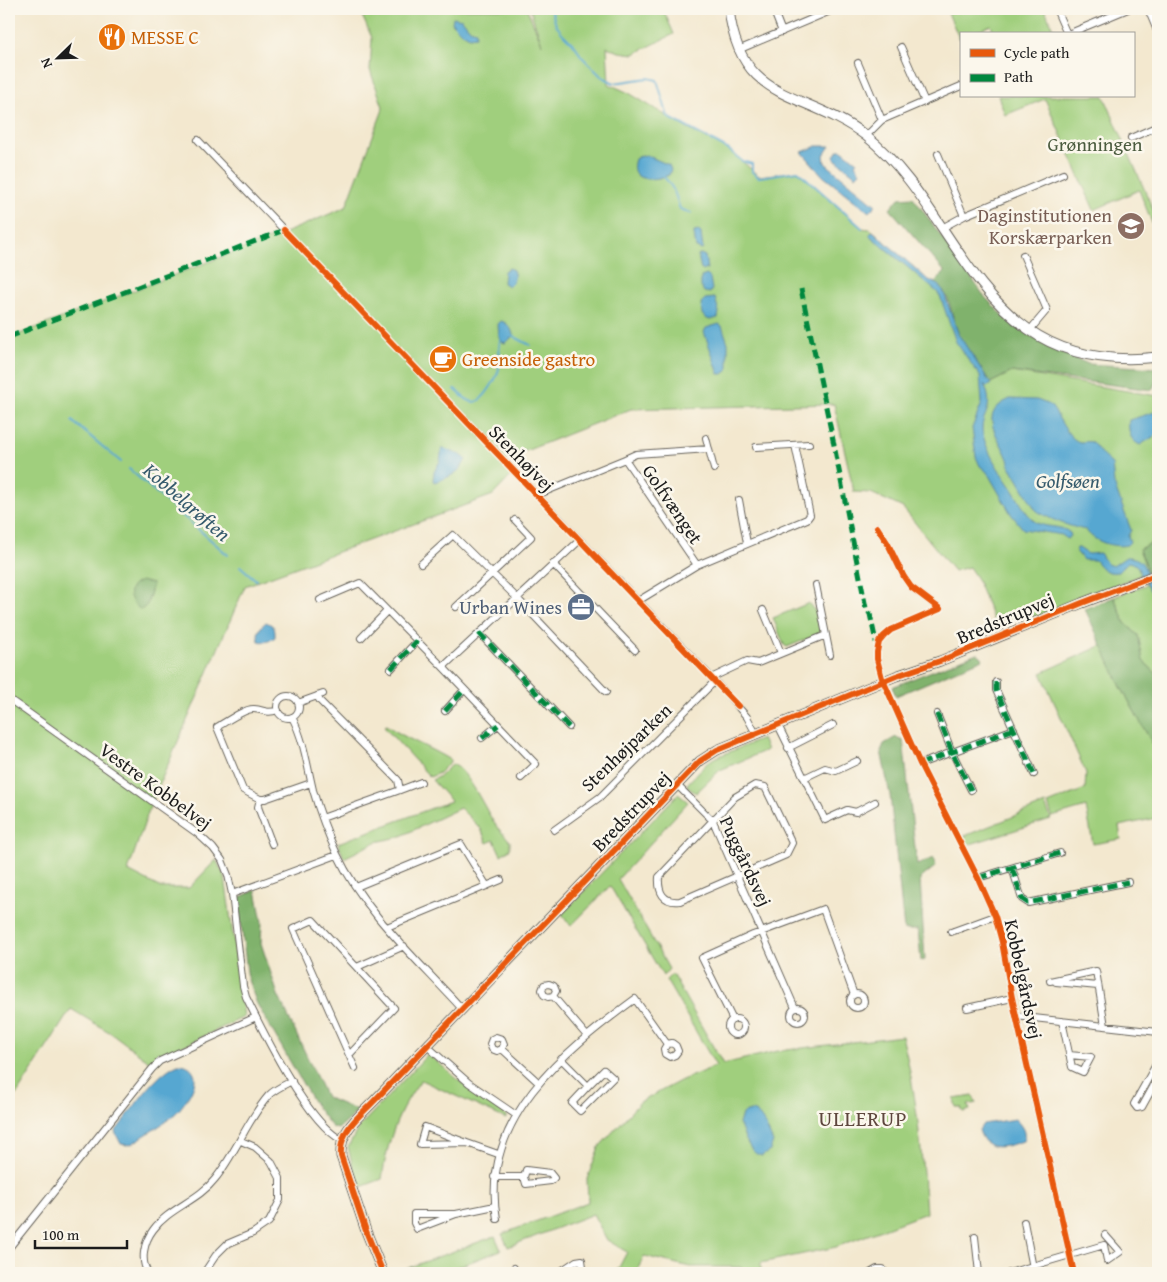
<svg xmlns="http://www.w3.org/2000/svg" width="1167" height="1282" font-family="'Gentium Book Plus',serif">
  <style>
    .green { fill: #a0cf7d; stroke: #5e764c }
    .forest { fill: #80b26c; stroke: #4e6744 }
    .water { fill: #56a7d1; stroke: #396276 }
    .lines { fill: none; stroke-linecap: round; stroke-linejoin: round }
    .stream { stroke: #56a7d1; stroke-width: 2 }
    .street-casing { stroke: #67635b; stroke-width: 8 }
    .secondary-casing { stroke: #67635b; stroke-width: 11 }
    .street { stroke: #fff; stroke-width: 6 }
    .secondary { stroke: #fff; stroke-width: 9 }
    .quiet { stroke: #00873e; stroke-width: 5; stroke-dasharray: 10 5; stroke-linecap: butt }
    .cycleway-casing { stroke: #fbf7ec; stroke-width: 9 }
    .cycleway { stroke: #e8590c; stroke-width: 6 }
    .labels { text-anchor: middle; stroke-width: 5; stroke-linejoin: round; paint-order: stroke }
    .food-label { font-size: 19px; fill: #c56008; stroke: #fbf7ec; text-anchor: start }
    .park-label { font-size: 19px; fill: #4a5b3e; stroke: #fbf7ec }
    .education-label { font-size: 19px; fill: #785e54; stroke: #fbf7ec; text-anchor: end }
    .street-label { font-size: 19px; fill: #1c1c1c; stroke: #fbf7ec }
    .service-label { font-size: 19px; fill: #4e5e75; stroke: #fbf7ec; text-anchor: end }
    .water-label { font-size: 20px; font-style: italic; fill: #365b6d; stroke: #fbf7ec }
    .quarter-label { font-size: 21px; letter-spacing: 1px; fill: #5e473e; stroke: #fbf7ec }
  </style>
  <rect width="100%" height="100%" fill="#fbf7ec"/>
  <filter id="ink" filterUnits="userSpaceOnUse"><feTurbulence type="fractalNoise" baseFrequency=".02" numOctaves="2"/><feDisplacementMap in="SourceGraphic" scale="10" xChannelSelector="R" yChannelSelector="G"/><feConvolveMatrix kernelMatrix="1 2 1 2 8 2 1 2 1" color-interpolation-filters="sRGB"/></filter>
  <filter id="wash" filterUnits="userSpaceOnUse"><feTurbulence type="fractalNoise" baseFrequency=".0096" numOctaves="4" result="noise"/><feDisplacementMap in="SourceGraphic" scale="20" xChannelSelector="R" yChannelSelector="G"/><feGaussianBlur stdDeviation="1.12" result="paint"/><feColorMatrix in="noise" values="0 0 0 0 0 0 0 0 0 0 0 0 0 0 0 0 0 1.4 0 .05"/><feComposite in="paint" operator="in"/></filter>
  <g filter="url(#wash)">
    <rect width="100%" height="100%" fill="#f3e8cf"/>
    <!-- green -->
    <path class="green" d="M359,9H527L542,44L530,9H663L674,34L634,54L619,52L607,47L609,84L629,93L688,129L729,150L759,176L798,171L862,228L870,229L873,231L927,279L935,283L990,383L1012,372L1158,396L1157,468L1158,540L1139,549L1148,572L1032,618L1028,610L995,624L977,579L969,567L954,571L903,508L871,493L854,492L834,404L631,409L513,456L504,464L513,474L493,495L245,586L151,804L128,871L161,888H189L216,860L225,877L244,1017L150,1062L114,1035L71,1009L9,1107V338L292,230L346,207L382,112L383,107L370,70L372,38Z
      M960,9H1045L1055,34H994L991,25L970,34H961V38H959L948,13Z
      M998,96H1104L1158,221V238L1139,190L1094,210L1045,99L1005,115Z
      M1158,580V639L1157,640L1156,653L1158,654V675L1143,661L1138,635L1125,623L1114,597Z
      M809,603L813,609L817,611L820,628L819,634L787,647L784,645L773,618Z
      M1103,645L1121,687L1158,754V821L1157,818L1119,826L1121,839L1093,844L1086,807L1052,817L1048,804L1085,789L1086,773L1041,673Z
      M386,725C406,739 429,747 450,760V762L439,773L430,777L384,727Z
      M762,739L767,750L720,770L696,793L687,787L688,783L707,763L714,758Z
      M452,764C468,769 486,812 497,827C501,832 506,836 510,841V849L501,855L494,840L487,843L481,829L460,808L399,837L376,842L344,858L338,843L451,801L432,780L440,776Z
      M678,794L688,802L618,879L669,969L663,976L610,886L571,926L562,914Z
      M1045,804L1051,819L967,845L962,837Z
      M672,974L723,1064L778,1051L902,1036C917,1094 922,1154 926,1213L836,1247L761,1263V1273H741V1267H690L644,1256L636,1273H616L627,1252L607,1240L593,1214L508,1247L502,1234L588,1202L587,1179L599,1147L640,1102L682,1080L716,1066L666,980Z
      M428,1054L469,1089L506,1115V1119L421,1080C398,1110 387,1142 382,1179L358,1188L348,1147L359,1127Z
      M973,1096L976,1103L968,1105L970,1110L963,1112L961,1107H956L954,1099Z
      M495,1236L501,1250L442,1273H394Z"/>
    <!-- forest -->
    <path class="forest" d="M913,197L985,297L1007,320L1040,342L1088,364L1157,368L1158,378L1152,390L1012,372L990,383C981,366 968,353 959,336C951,319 952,293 935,283L945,272L890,209L899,198Z
      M1158,540V568L1148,572L1139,549Z
      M141,581L153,584L147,605L141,610C128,601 124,587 141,581Z
      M1114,597L1125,623L1138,635L1143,661L1158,675V754L1121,687L1085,609Z
      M977,653L981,656L983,659L896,696L892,687Z
      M896,737L903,740L917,865L933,858L936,866L920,879L925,960L921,961L918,930H904L890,795L881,751L884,744Z
      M256,890L262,922L261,943L278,995L326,1097L358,1111L338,1129L332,1127L315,1105L257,1004L248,980L238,898Z"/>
    <!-- water -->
    <path class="water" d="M453,17L462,19L470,29L476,31V36L469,37L461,32L452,23Z
      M817,146H830L824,155L825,163L876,205L869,212L823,176L802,152Z
      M838,150H842L857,162L855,164L860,172L856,176L835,159L834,156Z
      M646,155L669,165L671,170L669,175C654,181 627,183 635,159L638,157Z
      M699,231L701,233L703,249L702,250L696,248L694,234V232Z
      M873,231L927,279L938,285L943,290L959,335L991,384L987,387L984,384C997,411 978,415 983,435C988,454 999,470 1010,486C1018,498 1024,511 1034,521C1044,529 1061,524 1070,533L1071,536L1067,539L1062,535L1023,529L1011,514L987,472L980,466L976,457L972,428L982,403L980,376L956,342L940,296L937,292L869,235Z
      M701,254L705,256L707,269L703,271L701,269L698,256Z
      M509,268L513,270C516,277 514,283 508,286L503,283L504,271Z
      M707,275L710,278L712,289L710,293L704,292L701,287V277Z
      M715,298L719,312L718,318L710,320L705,318L702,314L701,303L705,299Z
      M501,321C507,322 513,330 513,336L506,343L502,342L499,338L498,324Z
      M719,324L722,326L728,343V370L723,374H719L704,332L706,328Z
      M1010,399L1037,400L1050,405C1058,413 1067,439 1080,442C1084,442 1088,441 1092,442L1103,456L1112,464L1114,484L1131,530L1128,536L1130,542L1127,545C1115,548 1093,542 1086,530C1074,528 1044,518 1035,509L1010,466C1005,441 972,416 1010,399Z
      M1158,411V434L1140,445C1129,440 1128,430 1129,420Z
      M442,448L461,455L466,459C461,473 448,478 434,482L433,480L434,472L440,461Z
      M1077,548H1079L1088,554L1100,553L1107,564L1113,566L1126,557C1147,557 1144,572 1151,584C1155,591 1158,593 1158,602L1140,575L1138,567L1133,563L1128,562L1118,572C1107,574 1101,569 1095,560H1083L1076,551Z
      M266,622C275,626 275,628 275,637C270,641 266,643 259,641C256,633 260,627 266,622Z
      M178,1064C185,1064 191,1066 194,1073C199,1083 185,1103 178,1111C169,1121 145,1135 133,1143L128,1145L121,1144L115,1132C131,1112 154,1074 178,1064Z
      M750,1111C762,1111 768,1132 773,1142L770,1151L762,1156C749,1154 744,1134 739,1124L742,1114Z
      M1015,1119C1021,1125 1027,1132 1023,1141C1005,1147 986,1154 979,1130L983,1124Z"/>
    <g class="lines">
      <!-- stream -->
      <path class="stream" d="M551,9L556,25L563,34L576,47L581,56L601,76L614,83L648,78L657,80L668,117L729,150L742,161L752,164V172L759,177L798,171L862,228
        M664,177C675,188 675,195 680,209L691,213
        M513,336L530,345
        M455,389C460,394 467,402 474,402C484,402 498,376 499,368C501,358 498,349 500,340
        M72,421L121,462
        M129,469L228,555
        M240,566L256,580"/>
    </g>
  </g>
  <g filter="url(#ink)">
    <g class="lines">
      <defs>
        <path id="street" d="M773,9L782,32
          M1056,9L1067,34
          M1148,9L1158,33
          M1068,34L1128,9
          M901,47L925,102
          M738,50L835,9
          M858,63L882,120
          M866,136L882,120L961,86
          M1131,138L1158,126
          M198,140L715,681L747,717L756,734
          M938,154L964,216
          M942,228L964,216L1063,174
          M1023,255L1047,310L1030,330
          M706,438L714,469
          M756,447L809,444
          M625,459L636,454L709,449
          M537,495L625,459L697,565
          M739,500L747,543
          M877,527L888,544L904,577L911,587L940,609L891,630L884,636L879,642L877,652V659L882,678L920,764L978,878L995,916L1002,942L1012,998L1074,1273
          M421,564L453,535L517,598L606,692
          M553,564L635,650
          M816,585L830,655
          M320,600L360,583L443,667
          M638,601L697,565L807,519L810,515L795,445
          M456,607L531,537L515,520
          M763,610L781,653
          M479,633L569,727
          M361,638L387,611
          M391,669L417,641
          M711,678L747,661L758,663L826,635
          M996,682V690L1034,774
          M317,696L320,701L398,780L400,790L322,818
          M277 707a11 11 0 1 1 22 0a11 11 0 1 1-22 0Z
          M9,699L198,834L213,848L222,860L228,875L232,894L243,986L246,997C263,1032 308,1124 342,1140
          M298,703L323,694
          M278,710C266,714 265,710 254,709C245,708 226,722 217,727L243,790L260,799H265L311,783
          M445,711L464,690
          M937,714L952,752L971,790
          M292,717C304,740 307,765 313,790C319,811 327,833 337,854C365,914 419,961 463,1010
          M778,725L825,820L847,810L856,812L875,802
          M482,738L498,725
          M788,748L833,725
          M920,764L1014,729
          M521,778L536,764L443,667L580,540
          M804,778L825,768L836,771L857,761
          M677,785L713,821L795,1008
          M755,785L765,787L792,843L786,855L680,901C663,903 658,892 659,877L735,797Z
          M400,790L421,782
          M260,799L258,807L272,844
          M554,830L600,797L715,681
          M1012,868L1022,899L1028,903L1128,882
          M978,878L1060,853
          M356,887L461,844L487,886
          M232,894L337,855
          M387,927L501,880
          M951,932L995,916
          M357,967L404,946
          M1050,981L1096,971L1105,1026
          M1056,982L1098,986
          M850 1001a7 7 0 1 1 14 0a7 7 0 1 1-14 0Z
          M553,996L556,991L554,986L549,984L544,985L542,990L544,995L548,997L553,996L587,1036
          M791 1015a7 7 0 1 1 14 0a7 7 0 1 1-14 0Z
          M967,1008L1012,998
          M1016,1016L1158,1032
          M728 1027a8 8 0 1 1 16 0a8 8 0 1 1-16 0Z
          M733,1020L702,958L753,935L823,909L854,995
          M1062,1021L1072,1067L1083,1072L1091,1057L1069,1055
          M427,1046L469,1083L516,1115
          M502,1049L504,1044L502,1039L496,1037L492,1039L490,1044L492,1049L497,1051L502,1049L539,1083
          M349,1055L394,1008L313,920L293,929L349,1055L355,1068
          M561,1059L588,1086L604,1070L613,1078L580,1111L572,1103L588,1086
          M1158,1061L1134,1104L1137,1108L1142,1107L1158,1078
          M467,1143L425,1127L420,1144L467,1143L498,1154
          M494,1177H524L526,1184L551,1181L554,1178L550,1173L526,1170L524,1177
          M456,1214H414V1223L417,1229L456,1214L495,1206
          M497,1219C479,1120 564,1051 635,999L667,1044L664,1049L665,1054L670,1057L675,1055L678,1051L676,1046L672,1043L667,1044
          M1024,1222L1034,1273
          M975,1237L979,1273
          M9,1248L152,1069L160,1061L256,1017
          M514,1268L517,1273
          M148,1273C140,1260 144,1242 153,1230C169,1208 198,1201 215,1179C236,1153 247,1120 269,1095C275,1089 284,1085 292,1081
          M204,1273L216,1255L227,1244L253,1233L269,1222L280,1200V1178L271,1161L255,1147L241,1141
          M562,1273L561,1271L576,1261L582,1260L583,1267L578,1273
          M870,1273L877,1269H883L885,1273
          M1009,1273L1104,1245L1107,1261L1120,1252L1105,1235"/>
        <path id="secondary" d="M729,9C740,106 805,89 866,136C933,189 959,280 1028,329C1066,356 1113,362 1158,357
          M383,1273L366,1231L341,1156C339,1130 359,1117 375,1100L700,761L717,750L896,676L940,661L1082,603L1158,574"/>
      </defs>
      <!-- street casing -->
      <use href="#street" class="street-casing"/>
      <!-- secondary casing -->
      <use href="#secondary" class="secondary-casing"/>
      <!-- street -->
      <use href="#street" class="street"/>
      <!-- secondary -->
      <use href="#secondary" class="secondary"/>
      <!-- quiet -->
      <path class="quiet" d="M801,289L833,440L866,608L870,614L876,642H879
        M9,337L284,230
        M479,633L569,727
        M391,669L417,641
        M996,682V690L1034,774
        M445,711L464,690
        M937,714L952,752L971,790
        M482,738L498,725
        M920,764L1014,729
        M1012,868L1022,899L1028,903L1128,882
        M978,878L1060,853"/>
      <defs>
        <path id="cycleway" d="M284,230L738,706
          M877,527L888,544L904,577L911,587L940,609L891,630L884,636L879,642L877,652V659L882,678L920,764L978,878L995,916L1002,942L1012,998L1074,1273
          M383,1273L366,1231L341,1156C339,1130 359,1117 375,1100L700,761L717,750L896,676L940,661L1082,603L1158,574"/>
      </defs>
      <!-- cycleway casing -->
      <use href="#cycleway" class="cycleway-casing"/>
      <!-- cycleway -->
      <use href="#cycleway" class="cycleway"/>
    </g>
  </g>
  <!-- icons -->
  <defs>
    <symbol id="restaurant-disc" viewBox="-11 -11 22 22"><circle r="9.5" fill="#e8710a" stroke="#fbf7ec"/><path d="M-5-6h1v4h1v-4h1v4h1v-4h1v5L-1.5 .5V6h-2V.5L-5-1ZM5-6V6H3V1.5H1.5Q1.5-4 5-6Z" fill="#fff"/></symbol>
    <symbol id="school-disc" viewBox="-11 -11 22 22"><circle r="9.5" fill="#8d6e63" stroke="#fbf7ec"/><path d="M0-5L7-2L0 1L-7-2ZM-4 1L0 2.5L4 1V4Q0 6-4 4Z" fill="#fff"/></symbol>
    <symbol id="cafe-disc" viewBox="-11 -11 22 22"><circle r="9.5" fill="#e8710a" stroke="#fbf7ec"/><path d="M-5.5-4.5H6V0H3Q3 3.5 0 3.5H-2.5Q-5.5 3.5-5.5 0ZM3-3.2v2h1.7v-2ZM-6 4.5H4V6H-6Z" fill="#fff"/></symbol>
    <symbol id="office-disc" viewBox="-11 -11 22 22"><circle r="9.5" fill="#5c6f8a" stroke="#fbf7ec"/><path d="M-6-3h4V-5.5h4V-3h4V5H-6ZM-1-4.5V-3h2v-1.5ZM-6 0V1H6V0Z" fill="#fff"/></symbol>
  </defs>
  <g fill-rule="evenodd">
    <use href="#restaurant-disc" x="96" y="21" width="32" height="32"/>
    <use href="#school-disc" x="1115" y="210" width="32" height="32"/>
    <use href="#cafe-disc" x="427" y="343" width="32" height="32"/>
    <use href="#office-disc" x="565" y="591" width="32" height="32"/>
  </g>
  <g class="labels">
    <!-- food labels -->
    <g class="food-label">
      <text x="131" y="44">MESSE C</text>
      <text x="462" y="366">Greenside gastro</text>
    </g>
    <!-- park labels -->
    <g class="park-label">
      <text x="1095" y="151">Grønningen</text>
    </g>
    <!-- education labels -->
    <g class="education-label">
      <text x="1112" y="222">Daginstitutionen<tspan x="1112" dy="22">Korskærparken</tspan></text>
    </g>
    <!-- street labels -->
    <g class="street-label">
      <text transform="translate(522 458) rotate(46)" y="7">Stenhøjvej</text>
      <text transform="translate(673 504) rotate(56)" y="7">Golfvænget</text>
      <text transform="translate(1005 618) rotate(-23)" y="7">Bredstrupvej</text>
      <text transform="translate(626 747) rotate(-44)" y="7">Stenhøjparken</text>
      <text transform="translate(156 786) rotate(36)" y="7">Vestre Kobbelvej</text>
      <text transform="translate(631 811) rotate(-46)" y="7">Bredstrupvej</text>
      <text transform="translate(746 861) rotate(65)" y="7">Puggårdsvej</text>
      <text transform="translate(1024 979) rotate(78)" y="7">Kobbelgårdsvej</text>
    </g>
    <!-- service labels -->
    <g class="service-label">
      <text x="562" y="614">Urban Wines</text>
    </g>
    <!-- water labels -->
    <g class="water-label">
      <text x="1068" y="488">Golfsøen</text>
      <text transform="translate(187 502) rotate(41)" y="7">Kobbelgrøften</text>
    </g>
    <!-- quarter labels -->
    <g class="quarter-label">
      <text x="863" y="1126">ULLERUP</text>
    </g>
  </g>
  <!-- margin -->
  <rect width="1167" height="1282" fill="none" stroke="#fbf7ec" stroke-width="30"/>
  <!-- legend -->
  <rect x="960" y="32" width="175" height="65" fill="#fbf7ec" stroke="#a29f99"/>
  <rect x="970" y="49" width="25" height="8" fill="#e8590c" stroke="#a29f99"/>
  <text x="1004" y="58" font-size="15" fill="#1c1c1c">Cycle path</text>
  <rect x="970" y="74" width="25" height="8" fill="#00873e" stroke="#a29f99"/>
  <text x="1004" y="82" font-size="15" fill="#1c1c1c">Path</text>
  <!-- north arrow -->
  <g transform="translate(58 58) rotate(247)" stroke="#fbf7ec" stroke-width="4" paint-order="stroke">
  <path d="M0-4L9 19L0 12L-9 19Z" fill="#1c1c1c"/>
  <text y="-8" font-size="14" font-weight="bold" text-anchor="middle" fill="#1c1c1c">N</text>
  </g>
  <!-- scale -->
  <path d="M35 1240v8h92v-8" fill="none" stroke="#1c1c1c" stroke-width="2.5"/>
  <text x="42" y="1240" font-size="15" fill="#1c1c1c" stroke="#fbf7ec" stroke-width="4" paint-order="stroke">100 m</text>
</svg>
